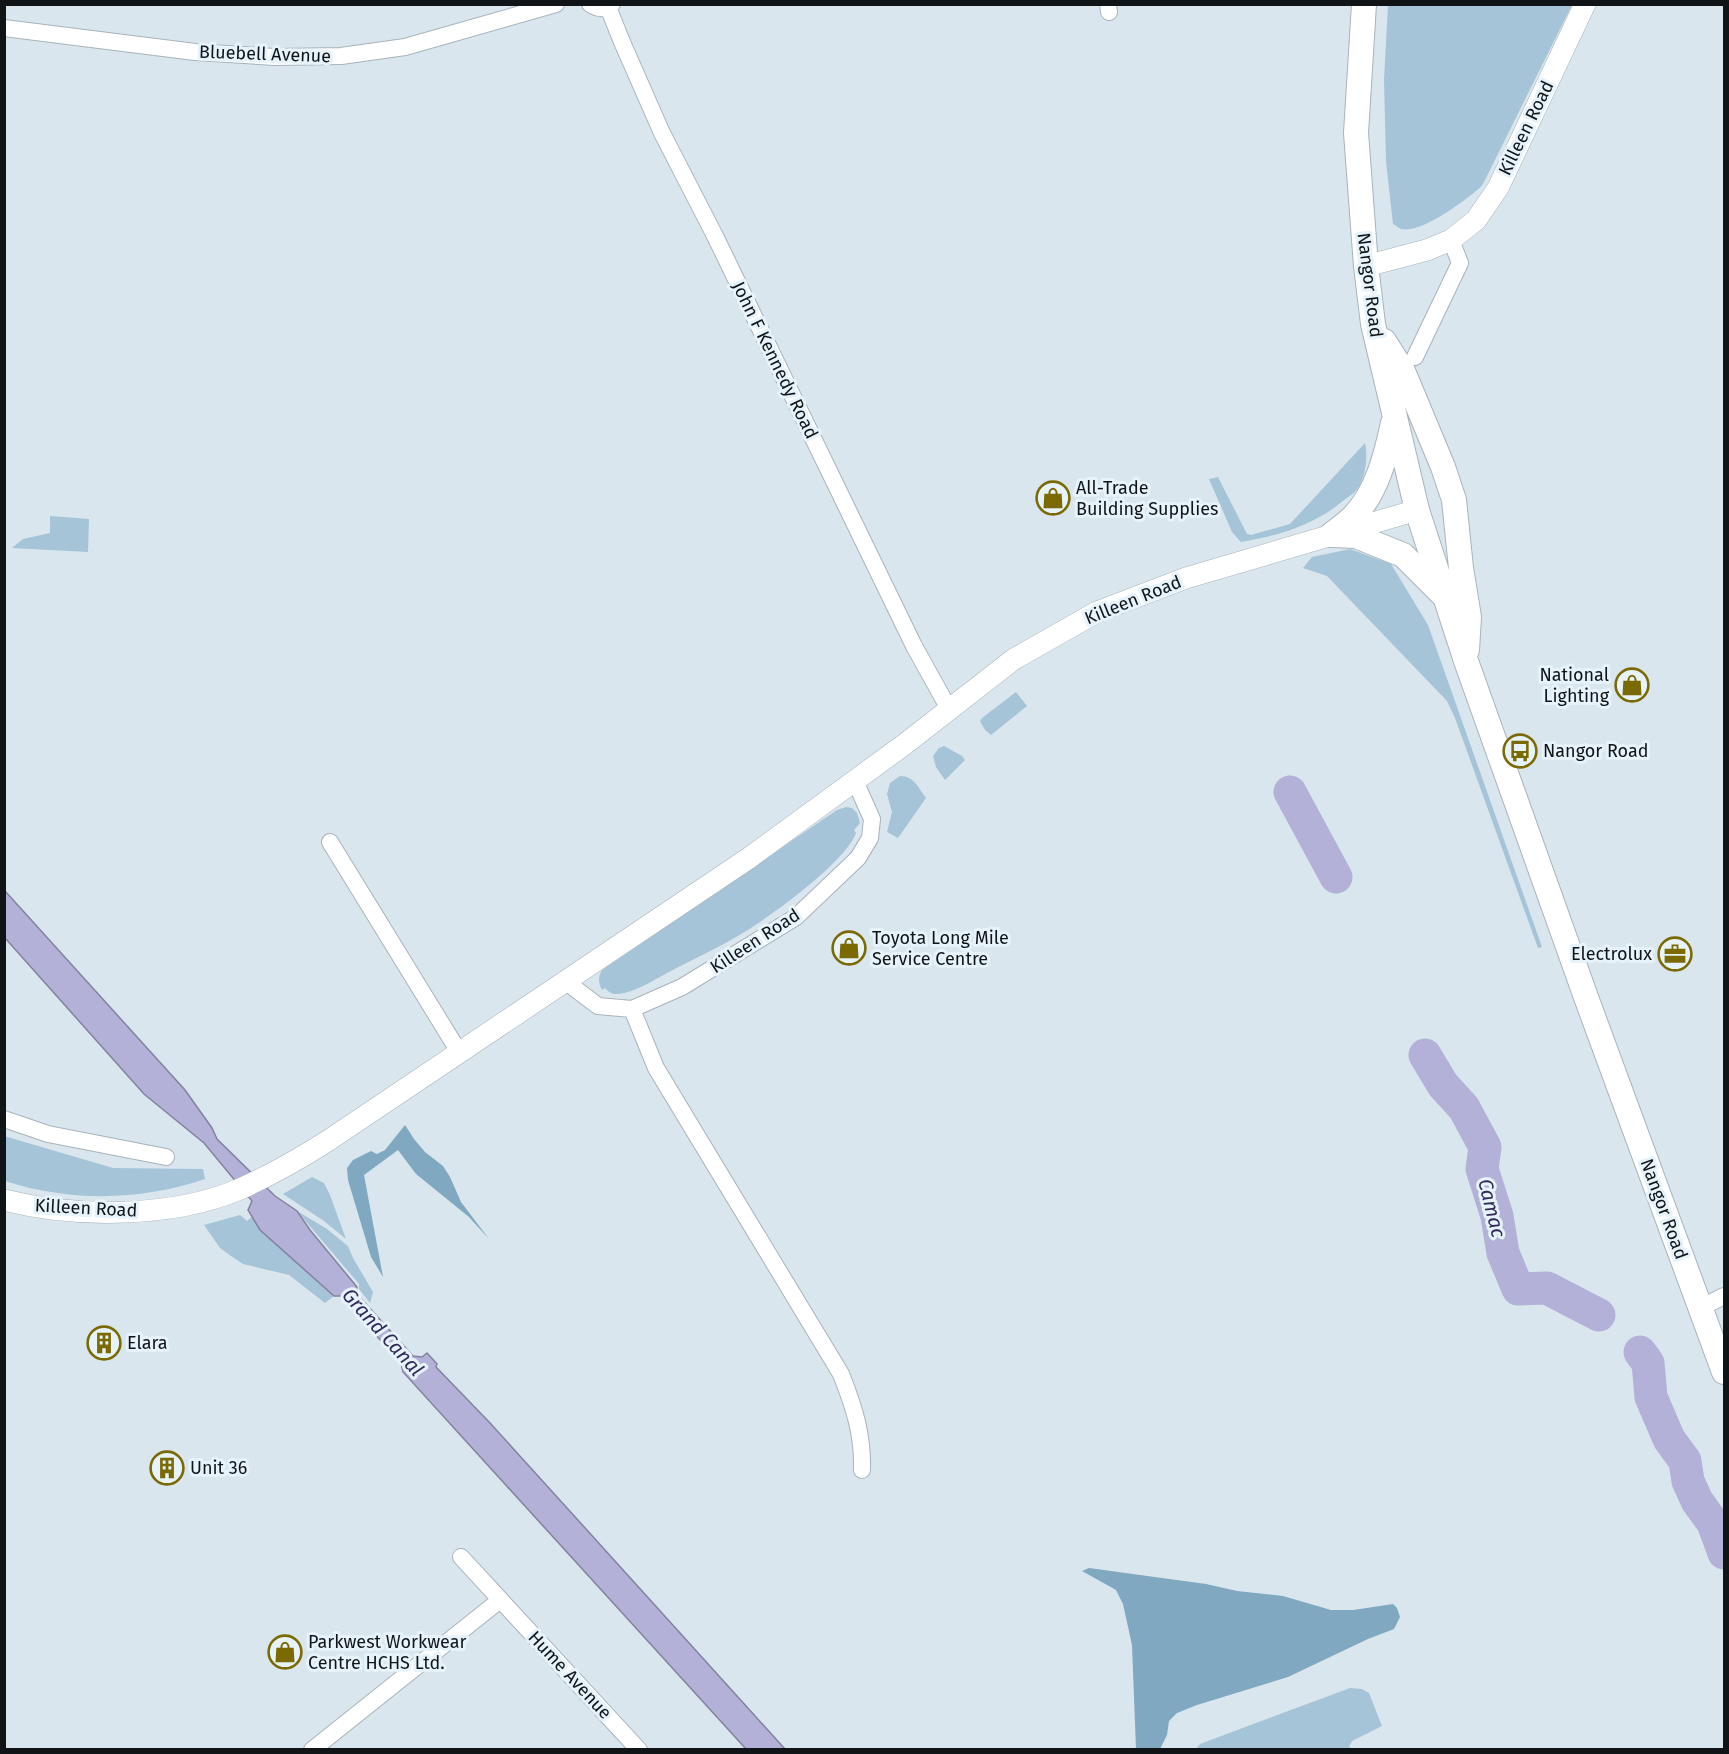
<svg xmlns="http://www.w3.org/2000/svg" width="1729" height="1754" font-family="'Fira Sans',sans-serif">
  <style>
    .green { fill: #a5c4d7 }
    .forest { fill: #80a8c0 }
    .water { fill: #b4b1d8; stroke: #83829e; stroke-width: 1.5 }
    .lines { fill: none; stroke-linecap: round; stroke-linejoin: round }
    .river { stroke: #b4b1d8; stroke-width: 33 }
    .minor-casing { stroke: #a8b3bb; stroke-width: 18 }
    .tertiary-casing { stroke: #a8b3bb; stroke-width: 22 }
    .secondary-casing { stroke: #a8b3bb; stroke-width: 26 }
    .minor { stroke: #fff; stroke-width: 16 }
    .tertiary { stroke: #fff; stroke-width: 21 }
    .secondary { stroke: #fff; stroke-width: 24 }
    .labels { text-anchor: middle; stroke-width: 6; stroke-linejoin: round; paint-order: stroke }
    .street-label { font-size: 18px; fill: #101417; stroke: #e6f3fa }
    .poi-label { font-size: 18px; fill: #101417; stroke: #e6f3fa; text-anchor: start }
    .water-label { font-size: 20px; font-style: italic; fill: #31295b; stroke: #e6f3fa }
  </style>
  <rect width="100%" height="100%" fill="#d9e6ed"/>
  <!-- green -->
  <path class="green" d="M1388,5H1572L1482,186C1467,199 1422,234 1401,229C1398,228 1396,225 1393,224L1386,161L1384,80Z
    M1365,443C1368,457 1366,475 1358,488C1355,493 1348,497 1344,500C1315,525 1278,536 1241,542L1232,532L1209,479L1218,477L1247,534L1251,535L1290,524Z
    M50,516L89,519L88,552L12,548L23,539L50,533Z
    M1350,549L1391,564L1428,625L1542,947L1538,948L1455,718L1447,701L1327,576L1303,568L1312,557Z
    M1016,692L1027,706L991,735L985,730L980,721L982,718Z
    M944,746L962,756L965,760L945,780L936,767L933,756L939,748Z
    M900,776C914,776 918,787 926,798L898,838L887,832L892,812L887,794L890,783Z
    M846,807L852,808L857,813L860,823L854,830L856,833C846,860 785,905 760,922C731,942 698,957 667,973C652,981 634,993 617,994C611,994 609,992 605,988L602,990C598,982 598,977 602,970L837,810Z
    M4,1136L113,1168L203,1169L205,1179C140,1201 70,1202 5,1181Z
    M312,1177L324,1183L330,1195L346,1239L324,1221L283,1194Z
    M297,1211L327,1229L348,1246L353,1258L373,1292L370,1303L359,1289V1284Z
    M240,1215L247,1221L252,1217L334,1296L325,1303L289,1275L243,1264L231,1256L220,1248L204,1225Z
    M1350,1688L1362,1689L1369,1693L1382,1726L1352,1741L1349,1747L1353,1749H1196L1200,1744Z"/>
  <!-- forest -->
  <path class="forest" d="M405,1125L414,1139L425,1152L443,1166L450,1177L461,1202L489,1239L469,1217L416,1174L398,1150L364,1175L383,1277L371,1257L348,1180L347,1168L353,1160L371,1151L377,1154L385,1150Z
    M1089,1568L1206,1584L1237,1591L1283,1596L1331,1610H1353L1393,1604L1397,1608L1400,1617L1394,1629L1368,1639L1288,1677L1197,1705L1177,1713L1169,1721L1167,1735L1160,1749H1136L1132,1645L1123,1604L1116,1590L1082,1571Z"/>
  <!-- water -->
  <path class="water" d="M5,891L185,1090L212,1128L217,1139L275,1196L297,1211L310,1230L357,1287L356,1293L413,1356L422,1357L427,1353L437,1364L436,1367L491,1424L785,1749H746L403,1372L401,1363L356,1313L344,1296H334L260,1230L248,1210L252,1201L204,1143L144,1094L5,938Z"/>
  <g class="lines">
    <!-- river -->
    <path class="river" d="M1290,792L1336,877
      M1425,1055L1443,1085L1464,1108L1485,1147L1482,1169L1497,1216L1503,1253L1518,1289L1547,1288L1599,1315
      M1640,1352L1648,1363L1651,1397L1669,1439L1685,1461L1688,1481L1697,1501L1713,1523L1724,1553"/>
    <defs>
      <path id="minor" d="M590,4C597,9 605,10 612,4
        M1108,4L1109,12
        M608,7L622,42L662,133L715,236L914,646L949,709
        M4,28L195,52L275,57L341,56L405,47L556,4
        M1415,357L1460,263L1451,240
        M330,842L459,1052
        M565,981L598,1006L632,1009L682,987L796,917L858,858L870,838L872,819L855,781
        M632,1009L656,1068L841,1374C854,1407 863,1434 862,1470
        M4,1119L48,1134L166,1157
        M1700,1308L1724,1296
        M461,1557L639,1750
        M312,1750L500,1600"/>
      <path id="tertiary" d="M1366,266L1427,250L1451,240L1476,220L1498,188L1585,4
        M4,1200C75,1218 172,1218 240,1189C271,1175 301,1158 329,1140L749,858L905,744L1014,659L1097,612L1186,578L1417,510"/>
      <path id="secondary" d="M1364,4L1356,133L1366,266L1373,324L1417,510L1466,661L1587,1000L1724,1372
        M1384,341L1403,371L1443,467L1454,500L1461,568L1469,617L1467,650
        M1331,535C1338,529 1346,524 1353,517C1377,492 1386,456 1393,423
        M1331,535L1356,536L1403,555L1442,594"/>
    </defs>
    <!-- minor casing -->
    <use href="#minor" class="minor-casing"/>
    <!-- tertiary casing -->
    <use href="#tertiary" class="tertiary-casing"/>
    <!-- secondary casing -->
    <use href="#secondary" class="secondary-casing"/>
    <!-- minor -->
    <use href="#minor" class="minor"/>
    <!-- tertiary -->
    <use href="#tertiary" class="tertiary"/>
    <!-- secondary -->
    <use href="#secondary" class="secondary"/>
  </g>
  <!-- icons -->
  <defs>
    <symbol id="shop-ring" viewBox="-11 -11 22 22"><circle r="9.5" fill="#e6f3fa" stroke="#7b6a01" stroke-width="1.5"/><path d="M-5-2.5h2.3a2.7 3.5 0 0 1 5.4 0H5L5.5 6h-11ZM-1.5-2.5h3a1.5 2.3 0 0 0-3 0Z" fill="#7b6a01"/></symbol>
    <symbol id="bus-ring" viewBox="-11 -11 22 22"><circle r="9.5" fill="#e6f3fa" stroke="#7b6a01" stroke-width="1.5"/><path d="M-5-6H5V4H4V6H2V4H-2V6H-4V4H-5ZM-3.5-4V0h7V-4ZM-3.5 1.2v1.5H-2V1.2ZM2 1.2v1.5H3.5V1.2Z" fill="#7b6a01"/></symbol>
    <symbol id="office-ring" viewBox="-11 -11 22 22"><circle r="9.5" fill="#e6f3fa" stroke="#7b6a01" stroke-width="1.5"/><path d="M-6-3h4V-5.5h4V-3h4V5H-6ZM-1-4.5V-3h2v-1.5ZM-6 0V1H6V0Z" fill="#7b6a01"/></symbol>
    <symbol id="building-ring" viewBox="-11 -11 22 22"><circle r="9.5" fill="#e6f3fa" stroke="#7b6a01" stroke-width="1.5"/><path d="M-4-6H4V6H1V3H-1V6H-4ZM-2.5-4.3h1.7v1.8h-1.7ZM.8-4.3h1.7v1.8H.8ZM-2.5-1h1.7V.8h-1.7ZM.8-1h1.7V.8H.8Z" fill="#7b6a01"/></symbol>
  </defs>
  <g fill-rule="evenodd">
    <use href="#shop-ring" x="1034" y="479" width="38" height="38"/>
    <use href="#shop-ring" x="1613" y="666" width="38" height="38"/>
    <use href="#bus-ring" x="1501" y="732" width="38" height="38"/>
    <use href="#shop-ring" x="830" y="929" width="38" height="38"/>
    <use href="#office-ring" x="1656" y="935" width="38" height="38"/>
    <use href="#building-ring" x="85" y="1324" width="38" height="38"/>
    <use href="#building-ring" x="148" y="1449" width="38" height="38"/>
    <use href="#shop-ring" x="266" y="1633" width="38" height="38"/>
  </g>
  <g class="labels">
    <!-- street labels -->
    <g class="street-label">
      <text transform="translate(265 54) rotate(2)" y="6">Bluebell Avenue</text>
      <text transform="translate(1526 128) rotate(-64)" y="6">Killeen Road</text>
      <text transform="translate(1370 285) rotate(83)" y="6">Nangor Road</text>
      <text transform="translate(775 360) rotate(64)" y="6">John F Kennedy Road</text>
      <text transform="translate(1133 600) rotate(-22)" y="6">Killeen Road</text>
      <text transform="translate(755 941) rotate(-33)" y="6">Killeen Road</text>
      <text transform="translate(86 1208) rotate(3)" y="6">Killeen Road</text>
      <text transform="translate(1664 1209) rotate(70)" y="6">Nangor Road</text>
      <text transform="translate(570 1675) rotate(47)" y="6">Hume Avenue</text>
    </g>
    <!-- poi labels -->
    <g class="poi-label">
      <text x="1076" y="494">All-Trade<tspan x="1076" dy="21">Building Supplies</tspan></text>
      <text x="1609" y="681" text-anchor="end">National<tspan x="1609" dy="21">Lighting</tspan></text>
      <text x="1543" y="757">Nangor Road</text>
      <text x="872" y="944">Toyota Long Mile<tspan x="872" dy="21">Service Centre</tspan></text>
      <text x="1652" y="960" text-anchor="end">Electrolux</text>
      <text x="127" y="1349">Elara</text>
      <text x="190" y="1474">Unit 36</text>
      <text x="308" y="1648">Parkwest Workwear<tspan x="308" dy="21">Centre HCHS Ltd.</tspan></text>
    </g>
    <!-- water labels -->
    <g class="water-label">
      <text transform="translate(1492 1208) rotate(76)" y="7">Camac</text>
      <text transform="translate(383 1332) rotate(48)" y="7">Grand Canal</text>
    </g>
  </g>
  <!-- border -->
  <rect width="1729" height="1754" fill="none" stroke="#101417" stroke-width="12"/>
</svg>
